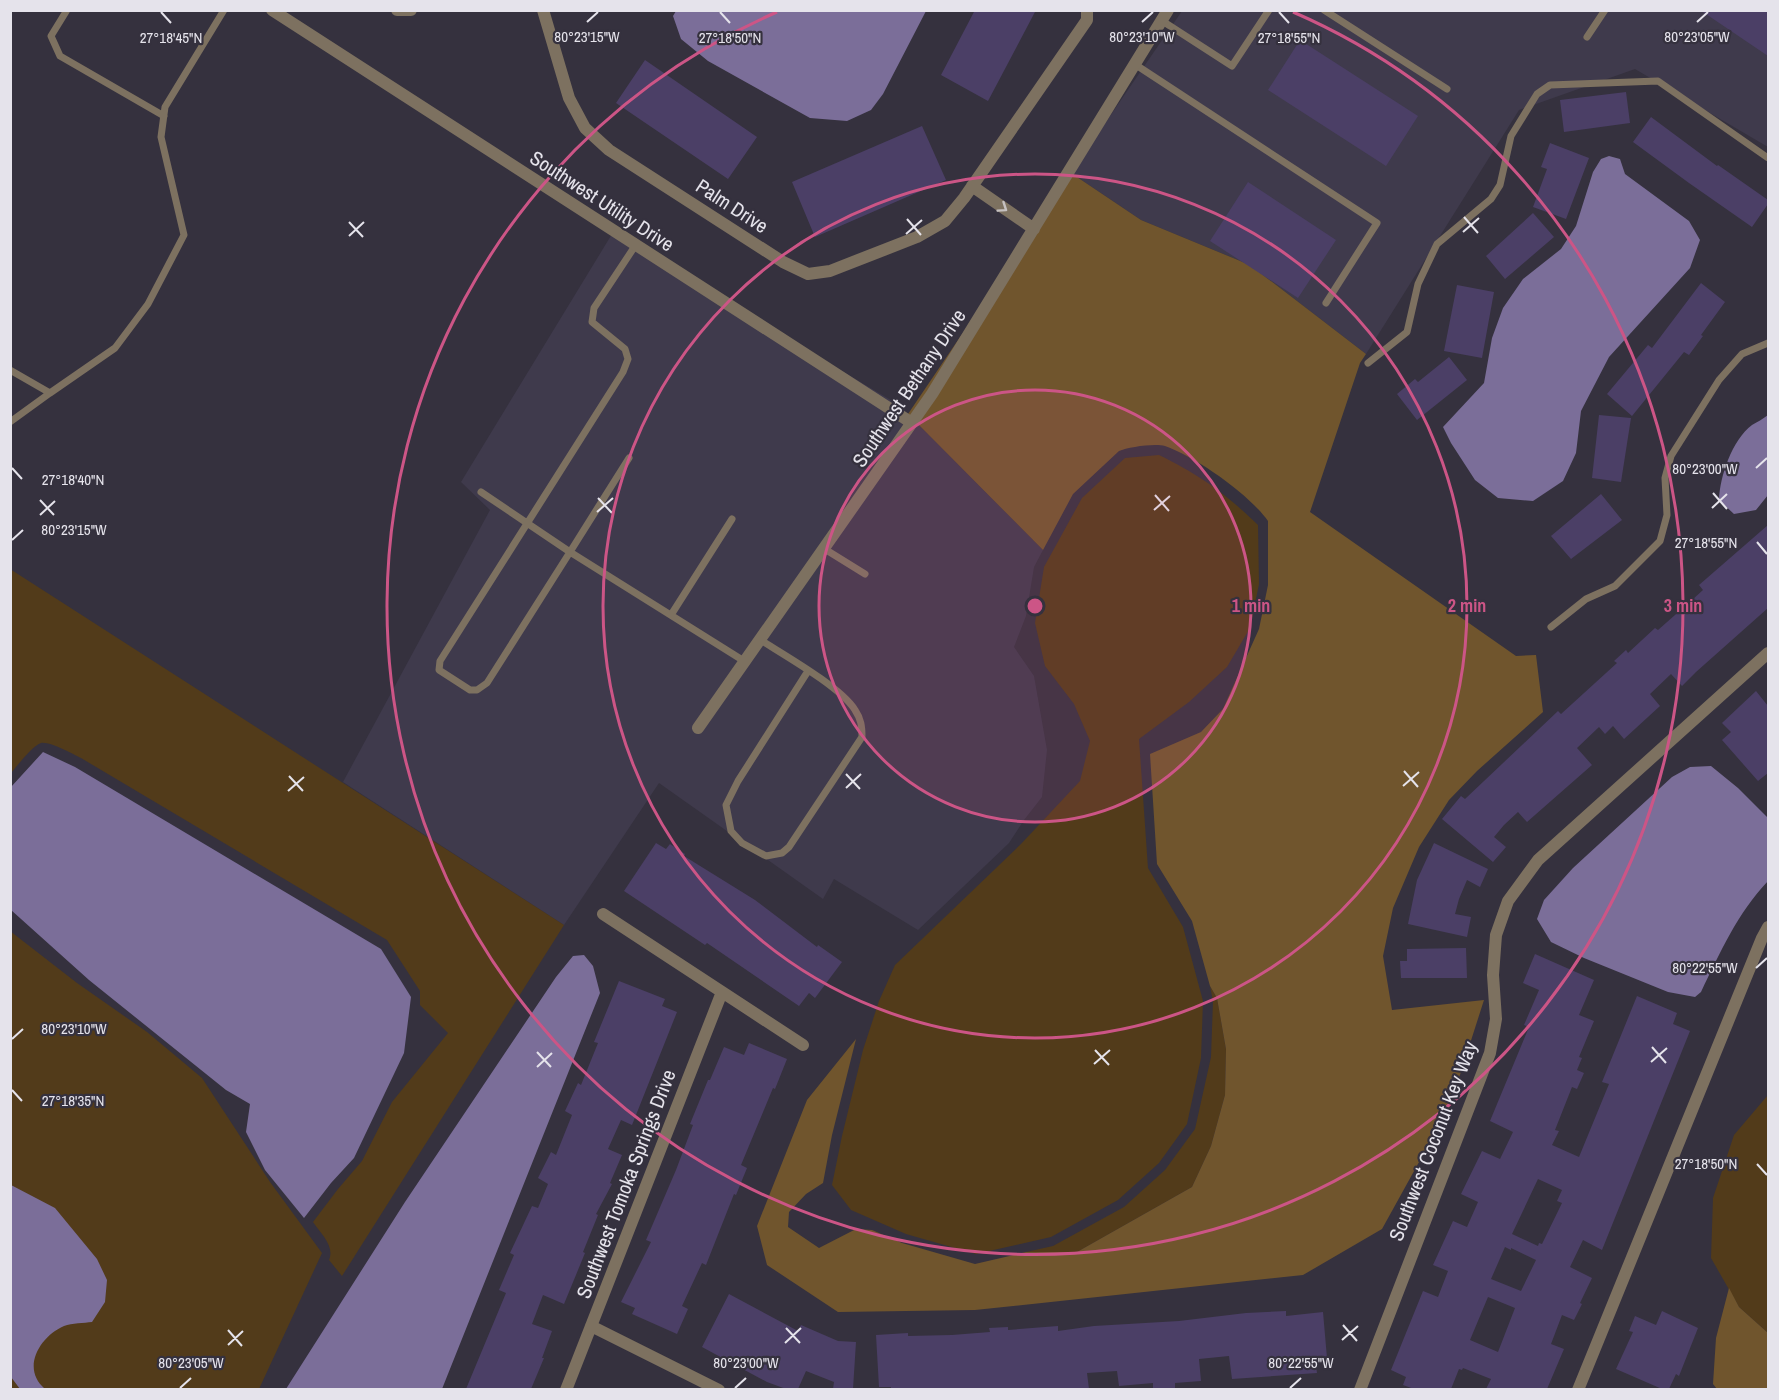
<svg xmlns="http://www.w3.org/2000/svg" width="1779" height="1400" font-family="'Archivo Narrow',sans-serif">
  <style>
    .built { fill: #3f3a4c }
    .green { fill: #523b1a }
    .forest { fill: #70552d }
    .water { fill: #7b6e99 }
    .building { fill: #4b3f66; fill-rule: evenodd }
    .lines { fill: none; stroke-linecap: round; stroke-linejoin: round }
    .lane { stroke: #7d7160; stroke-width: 7 }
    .street { stroke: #7d7160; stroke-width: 12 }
    .oneway { stroke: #c6c1c1 }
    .ticks { fill: none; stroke: #e5e3eb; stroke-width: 2 }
    .ring { fill: none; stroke: #cc5586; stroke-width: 3 }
    .labels { text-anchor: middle; stroke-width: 4.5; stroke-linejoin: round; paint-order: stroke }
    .street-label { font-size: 20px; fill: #e5e3eb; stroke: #35313e }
    .ticks-label { font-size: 15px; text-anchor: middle; fill: #e5e3eb; stroke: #35313e; stroke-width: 4.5; stroke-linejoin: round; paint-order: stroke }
    .centre { fill: #cc5586; stroke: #35313e; stroke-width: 3 }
    .ring-label { font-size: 18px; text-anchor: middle; font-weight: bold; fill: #cc5586; stroke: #35313e; stroke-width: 4.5; stroke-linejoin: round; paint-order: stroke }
  </style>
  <rect width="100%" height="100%" fill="#35313e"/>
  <!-- built -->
  <path class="built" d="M1182,11H1768V147L1635,69L1519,110L1366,354L1250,265L1141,220L1071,173Z
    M612,234L899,405L1043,550L1034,567L1026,616L1014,647L1034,676L1047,750L1042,797L1024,820L1009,843L918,930L834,879L823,899L659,783L564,925L343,782L490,510L461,482Z"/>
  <!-- green -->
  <path class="green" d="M1159,455C1200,475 1226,494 1258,525L1259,584L1250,628L1227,667L1189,702L1139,739L1148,868L1183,927L1203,1001L1201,1058L1187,1124L1159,1163L1118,1200L1051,1237L976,1254L906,1234L851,1210L832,1185L842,1136L863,1050L879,1001L895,965L1021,844L1080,781L1090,741L1074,704L1045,666L1035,623L1044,567L1082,498L1125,458Z
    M10,569L564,925L342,1276L329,1260C335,1246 321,1234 313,1222L338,1189L362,1161L392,1102L448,1033L420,1005V991L387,940L81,758C73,754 49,741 41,743C33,745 17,766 11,773Z
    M10,931L77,983L147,1032L202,1078L270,1182L322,1253L259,1389H11Z
    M1210,986L1217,998L1226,1049L1225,1095L1211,1146L1192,1187L1077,1252H1026L1053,1246L1124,1207L1165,1170L1195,1129L1211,1057L1213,1001Z
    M1768,1095V1333L1739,1307L1711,1258L1713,1198L1734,1135Z"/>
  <!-- forest -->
  <path class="forest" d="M1071,173L1141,220L1250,265L1366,354L1360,363L1310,512L1516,656L1536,655L1543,712L1477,771L1449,800L1419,847L1393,908L1383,956L1392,1010L1484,1000L1450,1106L1382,1229L1303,1275L975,1310L838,1312L767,1265L757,1226L807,1100L856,1039L832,1135L823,1183L806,1194L789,1212L788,1227L819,1248L856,1229L872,1230L902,1243L975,1264L1026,1252H1077L1192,1187L1211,1146L1225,1095L1226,1049L1217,998L1210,986L1192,921L1157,864L1150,754L1201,732L1223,709L1259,629L1268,585V521C1249,494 1196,457 1165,446C1155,443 1128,447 1119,451L1073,494L1043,550L908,414Z
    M1729,1288L1739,1307L1768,1333V1389H1717L1713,1384L1716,1338Z"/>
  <!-- water -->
  <path class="water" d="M676,11V10L926,11L883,94L871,110L847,121L810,118L708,61L681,39L673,16Z
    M1609,156L1620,159L1625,174L1689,221L1700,240L1690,268L1609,357L1581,411L1576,453L1563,481L1533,501L1498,498L1475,480L1451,443L1443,427L1484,383L1492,338L1503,308L1523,279L1561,249L1576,226L1593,172L1601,159Z
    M1768,415V495L1756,510L1734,514L1719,500C1720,476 1732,440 1752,425C1757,422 1763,419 1768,415Z
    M43,752L75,767L381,949L411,997L404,1053L354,1158L331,1183L304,1218L265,1170L246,1132L250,1104L226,1090L89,980L11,910V787Z
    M1711,766L1738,788L1768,818V881C1737,914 1721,951 1701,992L1695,997L1668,992L1584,958L1551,942L1537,919L1544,900L1573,868L1672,777L1690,767Z
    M584,955L593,966L600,993L442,1389H286L405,1202L556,977L573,956Z
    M11,1185L55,1208L97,1259L107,1280L105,1302L92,1322C84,1323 72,1323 64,1326C39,1337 21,1369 45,1389H20L11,1377Z"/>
  <!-- building -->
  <path class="building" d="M975,10H1036L988,101L941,75Z
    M1700,10H1768V56Z
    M1300,40L1418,116L1386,166L1268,90Z
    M645,60L757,137L728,179L616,103Z
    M1626,92L1630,123L1564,132L1560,100Z
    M1651,117L1717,166L1718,165L1768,200V204L1752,227L1689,183L1633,142Z
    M922,126L946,180L815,237L792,182Z
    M1550,143L1589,158L1566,219L1533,207L1547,169L1541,167Z
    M1248,182L1336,240L1298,298L1210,241Z
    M1533,213L1554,237L1505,279L1486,256Z
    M1701,283L1725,302L1701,335L1703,336L1689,355L1684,352L1632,416L1607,394L1648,345L1652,348Z
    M1457,285L1494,292L1482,358L1444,351Z
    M1449,357L1467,380L1417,420L1397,394L1415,379L1418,382Z
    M1599,415L1631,418L1621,482L1592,478Z
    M1601,494L1622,520L1571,559L1551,536Z
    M1768,525V608L1696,672L1682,686L1671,674L1650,694L1660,706L1624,739L1613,726L1605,734L1599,727L1577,748L1592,765L1527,822L1518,812L1504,825L1494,837L1506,847L1493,862L1442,819L1461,796L1465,799L1558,711L1561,714L1617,663L1614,661L1626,650L1628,653L1655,628L1658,630L1692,600L1703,590L1699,585Z
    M1756,691L1768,706V773L1758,781L1722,740L1731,732L1722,723Z
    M656,843L666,849L670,844L685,854L684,856L755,900L817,947L818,945L842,962L815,998L809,993L799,1006L707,943L705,945L624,891Z
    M1434,843L1488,869L1480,887L1467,880L1459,899L1455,914L1471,917L1467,937L1408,924L1417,880Z
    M1466,948L1467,978H1401L1400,961H1407V949Z
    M1535,954L1594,980L1579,1015L1594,1021L1579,1057L1582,1058L1577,1070L1584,1073L1577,1089L1572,1087L1555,1130L1559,1131L1552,1145L1579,1157L1609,1084L1602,1082L1637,996L1677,1013L1673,1024L1690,1031L1602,1250L1583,1240L1570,1267L1592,1278L1580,1303L1582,1304L1574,1320L1562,1315L1551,1344L1564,1349L1547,1389H1486L1491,1379L1463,1368L1462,1370L1459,1369L1451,1389H1414L1403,1385L1406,1377L1391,1370L1423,1291L1438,1297L1448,1271L1433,1265L1453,1221L1467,1227L1478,1202L1461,1194L1482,1151L1500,1159L1513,1132L1490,1121L1529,1027L1524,1025L1539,990L1523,983ZM1538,1179L1562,1190L1557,1201L1562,1203L1542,1244L1539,1243L1538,1246L1512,1234ZM1505,1247L1511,1250V1248L1536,1260L1521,1291L1491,1279ZM1488,1297L1515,1308L1498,1352L1470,1340Z
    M619,981L665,999L662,1006L677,1012L632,1125L621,1120L608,1149L622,1155L610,1183L612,1184L596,1214L598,1215L583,1252L585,1253L564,1304L543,1295L532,1324L552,1331L542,1358H544L531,1389H466L506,1293L499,1290L514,1255L510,1253L532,1206L538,1208L548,1184L538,1178L551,1152L556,1155L572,1115L565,1111L578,1083L581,1085L598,1043L594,1042Z
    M749,1043L787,1059L775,1089L773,1088L741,1165L747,1168L736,1195L734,1194L706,1265L702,1263L682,1306L688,1309L677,1334L632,1314L635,1308L621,1302L651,1242L646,1240L676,1170L693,1125L690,1124L708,1080H710L724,1047L744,1055Z
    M729,1294L798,1331L801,1325L838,1341L856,1342L853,1389H833L834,1382L806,1371L798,1389H786L767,1382L702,1347Z
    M1286,1311V1316L1323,1312L1327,1358L1315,1359L1317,1373L1232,1379L1229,1356L1199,1359L1201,1381L1175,1383V1388L1153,1389V1383L1119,1386L1117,1371L1087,1373L1089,1389H891V1387H879L876,1335L908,1333V1336L952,1335L990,1332L989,1328L1008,1327V1330L1058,1326V1331L1094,1326L1179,1321L1246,1313Z
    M1662,1311L1698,1328L1679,1376L1676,1374L1669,1389H1662L1616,1369L1633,1332L1629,1331L1635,1316L1656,1325Z"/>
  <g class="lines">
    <!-- lane -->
    <path class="lane" d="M67,10L51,36L60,56L164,116
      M1324,10L1447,89
      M1167,24L1232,66L1269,10
      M1587,37L1605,10
      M1136,65L1377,223L1326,303
      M635,246L594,308L592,322L625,349L628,359L623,372L440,661L439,670L470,690H477L487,683L570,552L744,661
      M1368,363L1407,332L1418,284L1437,244L1491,199L1500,185L1511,136L1537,94L1550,85L1658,81L1768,158
      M10,370L50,393L115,348L148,304L184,235L161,137L165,107L224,10
      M10,422L50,393
      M481,492L570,552L629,458
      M823,548L865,574
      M671,615L732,519
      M1551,627L1586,599L1615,586L1660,541L1667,515L1665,478L1671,456L1719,380L1742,354L1768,343
      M759,639C784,655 841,687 855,710C861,719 862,726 862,737L789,847L782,853L766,856L742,843L731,831L726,805L738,781L808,671"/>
    <!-- street -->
    <path class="street" d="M272,10L912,423
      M397,10H411
      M543,10L569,98L585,128L609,150L783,262L808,274L830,271L917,237L945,221L964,198L1087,20V10
      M972,186L1034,229
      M698,728L932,394L1168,10
      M603,914L803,1045
      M591,1326L719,1390
      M566,1390L722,992
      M1360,1390L1490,1053L1496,1019L1493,975L1496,935L1508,901L1538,860L1768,653
      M1578,1390L1762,938L1768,927"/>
  </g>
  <!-- one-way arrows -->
  <defs><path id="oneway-chevron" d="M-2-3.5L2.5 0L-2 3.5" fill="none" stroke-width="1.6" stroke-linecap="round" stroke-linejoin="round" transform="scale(1.5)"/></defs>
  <use class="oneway" href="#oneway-chevron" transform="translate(1003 208) rotate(34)"/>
  <!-- ticks -->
  <path class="ticks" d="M161,12L171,23M720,12L730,23M1279,12L1289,23M587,22L598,12M1142,22L1153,12M1697,22L1708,12M1464,217L1478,233M907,219L921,235M349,222L363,237M1463,232L1479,218M906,234L922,220M349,236L364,222M12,468L22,479M1756,468L1767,458M1713,493L1727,509M1155,495L1169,511M598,498L612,513M40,500L54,515M1712,508L1727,494M1154,510L1170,496M597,512L613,498M40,515L55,501M12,540L23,530M1757,542L1767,554M1404,771L1418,787M846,774L860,789M289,776L303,791M1403,786L1419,772M846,788L861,774M288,791L304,777M1756,968L1767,958M12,1039L23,1029M1652,1047L1666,1063M1095,1050L1109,1065M537,1052L551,1067M1651,1062L1667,1048M1094,1064L1110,1050M537,1067L552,1053M12,1090L22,1101M1757,1164L1767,1175M1343,1325L1357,1341M786,1328L800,1343M228,1330L242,1346M1342,1340L1358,1326M785,1343L801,1328M228,1345L243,1331M180,1388L191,1378M735,1388L746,1378M1290,1388L1301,1378"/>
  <!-- distance rings -->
  <circle cx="1035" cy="606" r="216" fill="#cc5586" fill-opacity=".12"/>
  <g class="ring">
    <circle cx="1035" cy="606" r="216"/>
    <circle cx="1035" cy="606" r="432"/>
    <path d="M1293 12A648 648 0 1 1 777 12"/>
  </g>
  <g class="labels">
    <!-- street labels -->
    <g class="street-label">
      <text transform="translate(602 201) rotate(33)" y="7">Southwest Utility Drive</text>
      <text transform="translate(732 206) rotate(33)" y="7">Palm Drive</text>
      <text transform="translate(909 388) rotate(-56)" y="7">Southwest Bethany Drive</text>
      <text transform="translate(1433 1141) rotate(-69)" y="7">Southwest Coconut Key Way</text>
      <text transform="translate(626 1184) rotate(-69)" y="7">Southwest Tomoka Springs Drive</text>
    </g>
  </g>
  <g class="ticks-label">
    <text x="587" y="42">80°23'15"W</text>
    <text x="1142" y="42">80°23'10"W</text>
    <text x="1697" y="42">80°23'05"W</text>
    <text x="730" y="43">27°18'50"N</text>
    <text x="1289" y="43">27°18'55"N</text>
    <text x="171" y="43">27°18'45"N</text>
    <text x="1705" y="474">80°23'00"W</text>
    <text x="73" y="485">27°18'40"N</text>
    <text x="74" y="535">80°23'15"W</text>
    <text x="1706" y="548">27°18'55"N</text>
    <text x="1705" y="973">80°22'55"W</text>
    <text x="74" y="1034">80°23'10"W</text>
    <text x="73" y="1106">27°18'35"N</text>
    <text x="1706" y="1169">27°18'50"N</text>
    <text x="191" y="1368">80°23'05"W</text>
    <text x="746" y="1368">80°23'00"W</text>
    <text x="1301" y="1368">80°22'55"W</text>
  </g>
  <circle cx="1035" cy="606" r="9" class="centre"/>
  <g class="ring-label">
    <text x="1251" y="612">1 min</text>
    <text x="1467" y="612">2 min</text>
    <text x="1683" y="612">3 min</text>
  </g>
  <!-- border -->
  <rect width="1779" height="1400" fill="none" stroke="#e5e3eb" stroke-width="24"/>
</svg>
